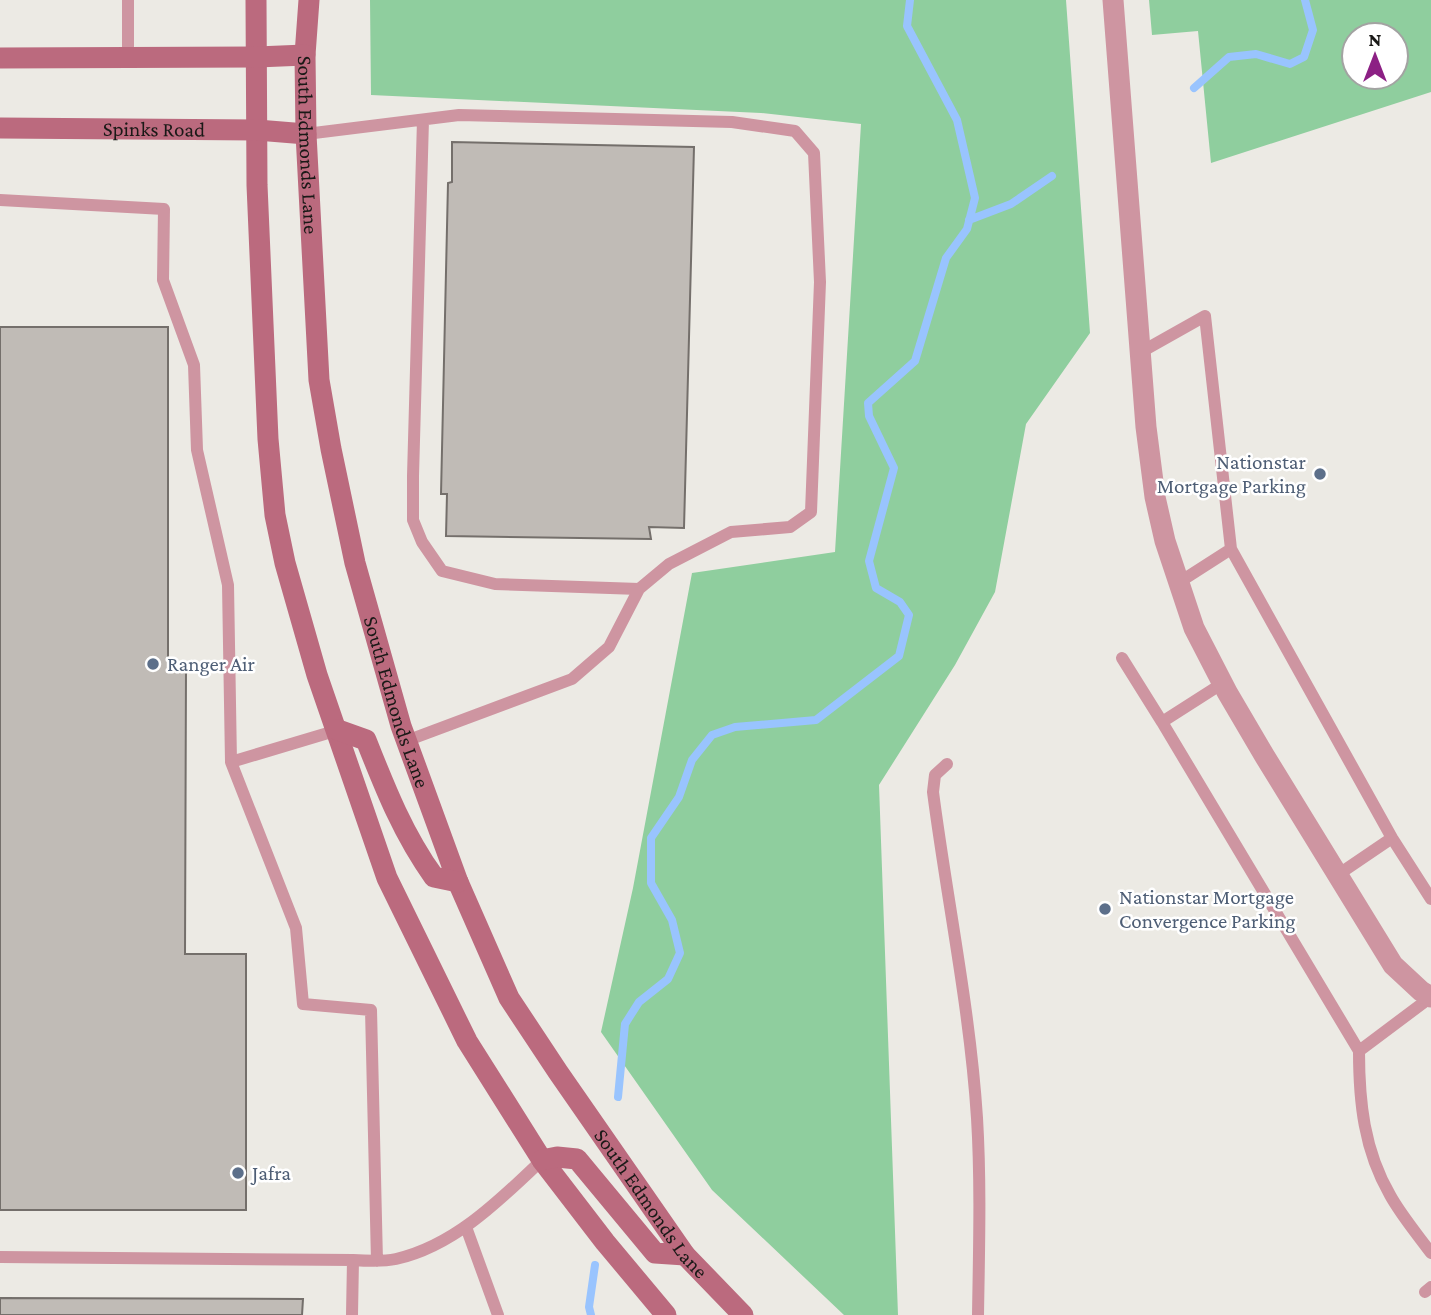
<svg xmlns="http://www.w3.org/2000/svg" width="1431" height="1315" font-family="'Crimson Pro',serif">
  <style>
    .forest { fill: #8fce9e; fill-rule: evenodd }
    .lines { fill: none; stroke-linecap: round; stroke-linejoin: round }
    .stream { stroke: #99c4fe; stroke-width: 8 }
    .building { fill: #c0bbb6; stroke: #746f6b; stroke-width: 2 }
    .service { stroke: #ce95a1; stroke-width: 12 }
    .minor { stroke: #ce95a1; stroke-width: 21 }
    .secondary { stroke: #bb6a7e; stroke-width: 21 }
    .service-dot { fill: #5c6f8a; stroke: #fff; stroke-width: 2.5 }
    .labels { text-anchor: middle; stroke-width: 5; stroke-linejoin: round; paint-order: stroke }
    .street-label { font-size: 21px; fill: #1a1917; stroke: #fff }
    .service-label { font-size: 21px; fill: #4e5e75; stroke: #fff; text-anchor: start }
  </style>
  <rect width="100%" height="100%" fill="#eceae4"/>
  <!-- forest -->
  <path class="forest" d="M370,0H1066L1090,333L1026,424L995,592L955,665L879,785L898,1315H844L712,1190L601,1032L633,888L692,573L835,552L861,124L761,113L371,95Z
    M1149,0H1431V92L1211,163L1198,31L1152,35ZM1396,35V77H1354V35Z"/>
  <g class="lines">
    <!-- stream -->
    <path class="stream" d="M1194,88L1229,57L1256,54L1290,64L1304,57L1313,30L1305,0
      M969,220L1011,204L1052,176
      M618,1097L625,1024L639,1002L668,979L680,953L672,920L651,883V838L679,797L692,760L712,735L735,727L816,720L899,656L909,615L900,602L876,588L869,561L894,468L869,416L868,403L915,361L946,258L967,229L975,198L957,120L907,26L910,0
      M591,1315L589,1307L595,1265"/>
  </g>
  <!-- building -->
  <path class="building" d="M452,142L694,147L684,528L649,527L651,539L446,536L447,494H441L448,183L452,182Z
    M0,327H168V669H186L185,954H246V1210H0Z
    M0,1298L303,1299L302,1315H0Z"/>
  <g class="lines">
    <!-- service -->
    <path class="service" d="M128,57V0
      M423,120L413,476V520L422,542L442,571L495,584L639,589
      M306,134L459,115L732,122L795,131L814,153L820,282L811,512L790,527L731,532L669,564L639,589L609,647L572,679L406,741
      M0,200L164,209L163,280L194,365L197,450L228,585L231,762L296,928L303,1004L371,1010L377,1261
      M1141,352L1205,316L1231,549L1392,838L1431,899
      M1178,583L1231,549
      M1122,658L1162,722L1223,683
      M1162,722L1359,1051C1359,1102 1364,1150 1390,1195C1401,1215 1417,1234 1431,1253
      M231,762L338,730
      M947,764L935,775L933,792C947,900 970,1009 977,1118C981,1184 979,1250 978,1315
      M1339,874L1392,838
      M1359,1051L1431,997
      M466,1227L498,1315
      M0,1257L353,1260
      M1425,1292L1431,1287
      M352,1315L353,1260C367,1261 382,1262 396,1259C454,1246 500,1200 542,1160"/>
    <!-- minor -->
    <path class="minor" d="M1113,0L1146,427L1155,497L1165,541L1194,628L1227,692L1264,755L1393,965L1421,991L1431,997"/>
    <!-- secondary -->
    <g class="secondary">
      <path d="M256,0L257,185L268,439L275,515L285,563L317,675L387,878L467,1041L542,1160L605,1242L666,1315"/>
      <path id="s1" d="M309,0L305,55L306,134L319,380L331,449L355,563L401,726L458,882L509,998L558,1072L685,1255L743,1315"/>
      <path d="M0,58L257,57L305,55"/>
      <path id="s2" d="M0,128L257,130L306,134"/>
      <path d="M338,730L366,740C385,788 403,834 434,877L458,882"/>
      <path d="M542,1160L557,1157L577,1159L655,1253L685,1255"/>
    </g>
  </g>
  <!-- markers -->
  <g class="service-dot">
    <circle cx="1320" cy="474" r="7"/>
    <circle cx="153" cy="664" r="7"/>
    <circle cx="1105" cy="909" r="7"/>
    <circle cx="238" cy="1173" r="7"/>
  </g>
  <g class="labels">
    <!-- street labels -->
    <g class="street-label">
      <text dy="7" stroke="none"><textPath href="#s2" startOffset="154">Spinks Road</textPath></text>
      <text dy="7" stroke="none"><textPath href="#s1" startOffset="145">South Edmonds Lane</textPath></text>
      <text dy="7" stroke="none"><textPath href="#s1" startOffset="712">South Edmonds Lane</textPath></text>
      <text dy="7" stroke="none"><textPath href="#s1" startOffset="1279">South Edmonds Lane</textPath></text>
    </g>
    <!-- service labels -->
    <g class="service-label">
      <text x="1306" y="469" text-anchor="end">Nationstar<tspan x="1306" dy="24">Mortgage Parking</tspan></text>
      <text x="167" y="671">Ranger Air</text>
      <text x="1119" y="904">Nationstar Mortgage<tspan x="1119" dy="24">Convergence Parking</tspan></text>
      <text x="252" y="1180">Jafra</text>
    </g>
  </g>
  <!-- north arrow -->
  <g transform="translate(1375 56)"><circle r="33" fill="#ffffff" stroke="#a3a3a2" stroke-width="2"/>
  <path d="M0-5L12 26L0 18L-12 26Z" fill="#8c2084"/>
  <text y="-10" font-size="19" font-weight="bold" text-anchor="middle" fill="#1a1917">N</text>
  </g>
</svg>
